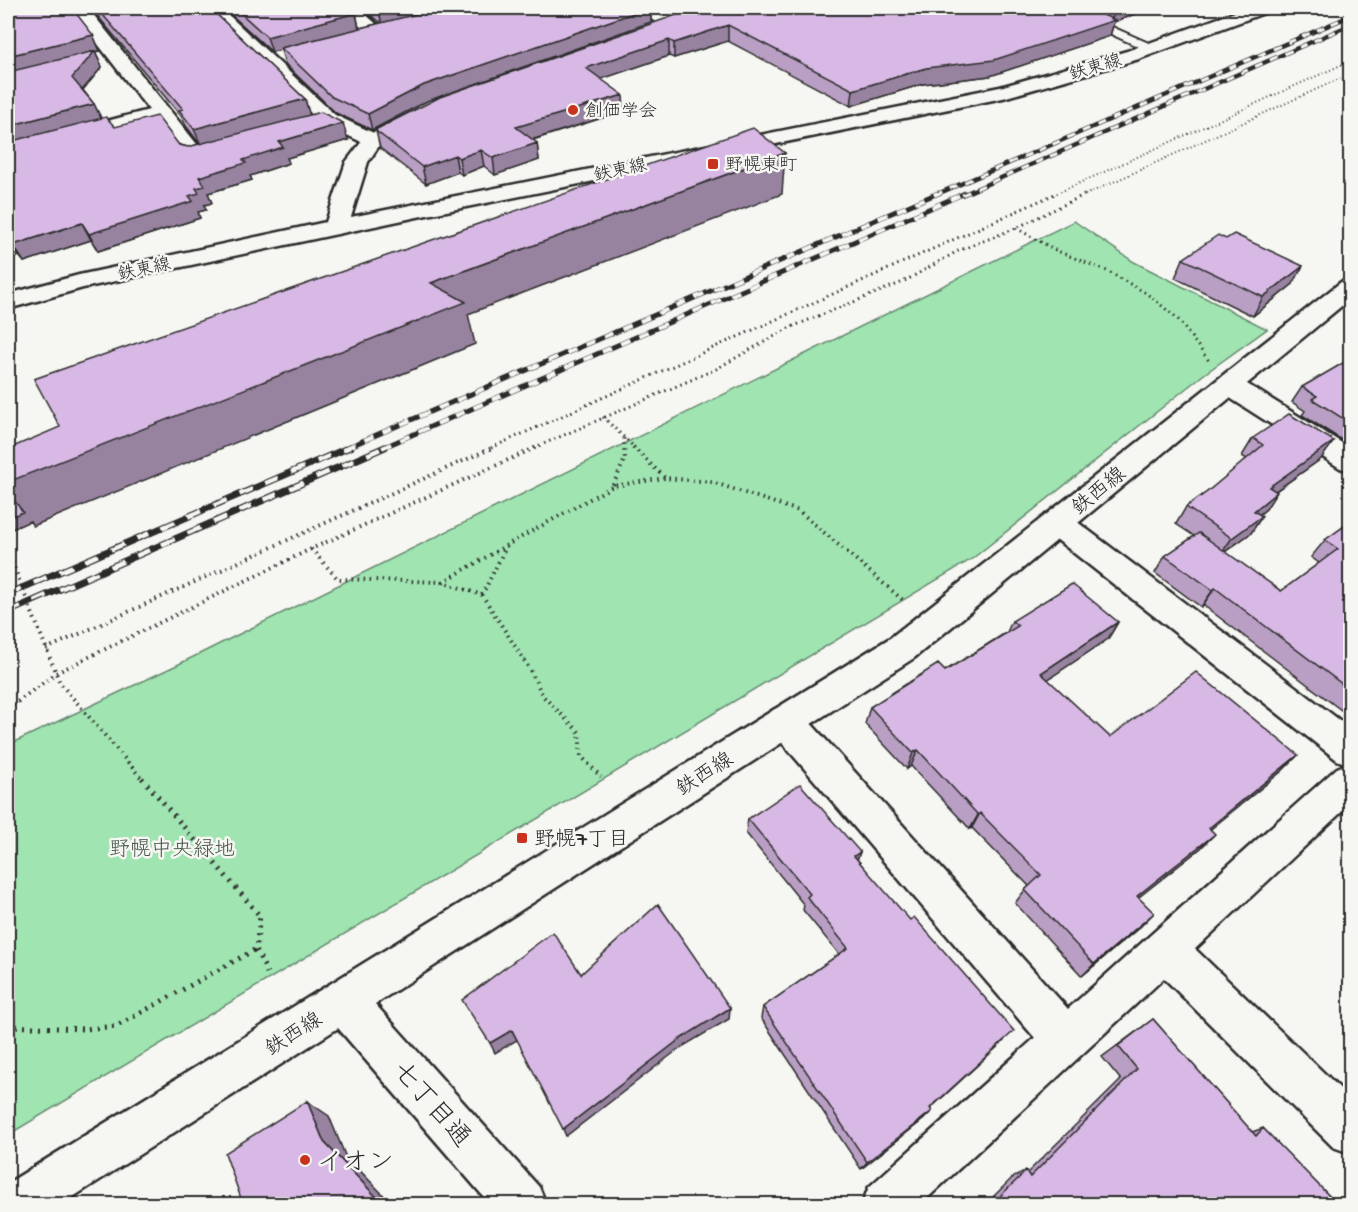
<svg xmlns="http://www.w3.org/2000/svg" width="1358" height="1212" font-family="'Gochi Hand','Klee One',sans-serif">
  <style>
    .green { fill: #9fe4b1; stroke: #65886e; stroke-width: 1.5 }
    .lines { fill: none; stroke-linecap: round; stroke-linejoin: round }
    .lane-casing { stroke: #2b2b2b; stroke-width: 4 }
    .street-casing { stroke: #2b2b2b; stroke-width: 5 }
    .secondary-casing { stroke: #2b2b2b; stroke-width: 5 }
    .path-far3 { stroke: #2b2b2b; stroke-width: 2; stroke-dasharray: 1 3; stroke-linecap: butt }
    .path-far2 { stroke: #2b2b2b; stroke-width: 3; stroke-dasharray: 1.5 4; stroke-linecap: butt }
    .path-far1 { stroke: #2b2b2b; stroke-width: 4; stroke-dasharray: 1.5 4.5; stroke-linecap: butt }
    .path { stroke: #2b2b2b; stroke-width: 5; stroke-dasharray: 2 6; stroke-linecap: butt }
    .lane { fill: #f6f6f2; fill-rule: evenodd }
    .street { fill: #f6f6f2; fill-rule: evenodd }
    .secondary { fill: #f6f6f2; fill-rule: evenodd }
    .rail-far2-casing { stroke: #2b2b2b; stroke-width: 4.5 }
    .rail-far1-casing { stroke: #2b2b2b; stroke-width: 5 }
    .rail-casing { stroke: #2b2b2b; stroke-width: 7 }
    .rail-far2 { stroke: #f6f6f2; stroke-width: 3; stroke-dasharray: 8; stroke-linecap: butt }
    .rail-far1 { stroke: #f6f6f2; stroke-width: 4; stroke-dasharray: 10; stroke-linecap: butt }
    .rail { stroke: #f6f6f2; stroke-width: 4.5; stroke-dasharray: 14; stroke-linecap: butt }
    .wall { fill: #ba9fc5; stroke: #2b2b2b; stroke-width: 1.5 }
    .shaded-wall { fill: #9782a0; stroke: #2b2b2b; stroke-width: 1.5 }
    .building { fill: #d8b9e5; stroke: #2b2b2b; stroke-width: 1.5 }
    .poi-dot { fill: #c8321e; stroke: #f6f6f2; stroke-width: 2 }
    .labels { text-anchor: middle; stroke-width: 5; stroke-linejoin: round; paint-order: stroke }
    .far-street-label { font-size: 18px; fill: #2b2b2b; stroke: #f6f6f2 }
    .far-poi-label { font-size: 18px; fill: #2b2b2b; stroke: #f6f6f2; text-anchor: start }
    .street-label { font-size: 21px; fill: #2b2b2b; stroke: #f6f6f2 }
    .poi-label { font-size: 21px; fill: #2b2b2b; stroke: #f6f6f2; text-anchor: start }
    .park-label { font-size: 21px; fill: #48594c; stroke: #f6f6f2 }
    .near-street-label { font-size: 26px; fill: #2b2b2b; stroke: #f6f6f2 }
    .near-poi-label { font-size: 26px; fill: #2b2b2b; stroke: #f6f6f2; text-anchor: start }
  </style>
  <rect width="100%" height="100%" fill="#f6f6f2"/>
  <filter id="ink" filterUnits="userSpaceOnUse"><feTurbulence type="fractalNoise" baseFrequency=".0167" numOctaves="2"/><feDisplacementMap in="SourceGraphic" scale="12" xChannelSelector="R" yChannelSelector="G"/><feConvolveMatrix kernelMatrix="1 2 1 2 8 2 1 2 1" color-interpolation-filters="sRGB"/></filter>
  <g filter="url(#ink)">
    <!-- green -->
    <path class="green" d="M1074,221L1134,262L1267,329L1203,375L972,559L8,1135V745L177,665Z"/>
    <g class="lines">
      <defs>
        <path id="lane" d="M1054,8H1069L1160,48L1153,52L1148,51Z"/>
        <path id="street" d="M70,8H88L200,148L228,140L235,142L238,146L235,150L195,162L188,160L157,120L8,159V147L149,110Z
          M203,8H221L335,115L380,136L383,140L380,144L373,146L366,144L321,123Z
          M339,8H358L386,32L383,36H371Z
          M638,8H659L682,23L679,27C667,30 646,18 638,8Z
          M1229,376L1239,379L1350,448V471L1340,468L1219,391L1215,385L1219,379Z
          M1057,512L1068,515L1350,728V804L1195,949L1350,1098V1153L1333,1147L1164,978L921,1204H862L869,1187L1035,1038L773,732L768,721L773,710L786,705L799,710L1068,1009L1337,768L1347,764L1337,760L1046,531L1042,523L1046,515Z"/>
        <path id="secondary" d="M1246,8H1270L1267,12L1139,59L1003,98L422,216L83,288L8,309V294L79,275L326,222L346,162L366,136L418,110L425,112L428,116L425,120L380,144L368,162L351,217L1000,87L1127,51Z
          M1350,280V299L914,658L375,1004L539,1187L546,1204H490L338,1028L62,1204H8V1183L890,638L1341,282Z"/>
      </defs>
      <!-- lane casing -->
      <use href="#lane" class="lane-casing"/>
      <!-- street casing -->
      <use href="#street" class="street-casing"/>
      <!-- secondary casing -->
      <use href="#secondary" class="secondary-casing"/>
      <!-- path-far3 -->
      <path class="path-far3" d="M1053,195L1350,61
        M1085,195L1350,74"/>
      <!-- path-far2 -->
      <path class="path-far2" d="M1016,228L1057,251L1107,271L1146,293L1177,318L1209,361
        M603,417L635,448
        M624,438V448
        M491,448L1057,193
        M534,448L716,369L789,328L903,282L958,251L1016,228L1088,193"/>
      <!-- path-far1 -->
      <path class="path-far1" d="M633,447L665,478L712,482L799,511L904,601
        M613,485L625,459L624,447
        M311,549L338,579L442,582L482,595L529,668L543,696L579,732L581,756L601,777
        M8,558L12,562L60,683L143,780
        M443,582L507,545
        M482,595L507,545L613,486L665,478
        M46,649L494,447
        M8,709L56,673L311,549L537,447"/>
      <!-- path -->
      <path class="path" d="M142,778L260,916L256,949L267,973
        M8,1026L84,1029L117,1026L256,949"/>
      <!-- lane -->
      <use href="#lane" class="lane"/>
      <!-- street -->
      <use href="#street" class="street"/>
      <!-- secondary -->
      <use href="#secondary" class="secondary"/>
      <defs>
        <path id="rail-far2" d="M935,195L1350,16
          M962,195L1350,25"/>
        <path id="rail-far1" d="M346,448L938,193
          M382,448L965,193"/>
        <path id="rail" d="M8,594L350,447
          M8,612L385,447"/>
      </defs>
      <!-- rail-far2 casing -->
      <use href="#rail-far2" class="rail-far2-casing"/>
      <!-- rail-far1 casing -->
      <use href="#rail-far1" class="rail-far1-casing"/>
      <!-- rail casing -->
      <use href="#rail" class="rail-casing"/>
      <!-- rail-far2 -->
      <use href="#rail-far2" class="rail-far2"/>
      <!-- rail-far1 -->
      <use href="#rail-far1" class="rail-far1"/>
      <!-- rail -->
      <use href="#rail" class="rail"/>
    </g>
    <!-- wall -->
    <path class="wall" d="M8,8L93,35L100,51L95,52L102,67L83,90L94,104L101,118L115,127L188,147L200,144L186,126L181,116L91,8H210L305,99L309,115L348,140L287,158L289,163L250,176L252,180L208,193L212,203L204,205L206,210L198,212L200,218L98,251L91,240L24,262L19,256L8,260Z
      M224,8H349L356,13L359,28L381,23L361,8H651V22L427,101L372,130L336,113L285,64L281,50L272,52Z
      M662,8H1150L1114,22L1110,36L990,76L923,84L851,106L728,41L674,58L669,56L601,79L624,111L533,140L537,143L539,160L495,175L484,166L462,175L458,172L426,184L380,148L376,131L694,9L673,14Z
      M1226,239L1293,284L1253,316L1175,278L1183,259Z
      M1350,359V441L1348,440L1345,442L1302,415L1305,411L1292,402L1302,387Z
      M1253,438L1321,459L1276,491L1266,509L1260,514L1262,516L1251,533L1225,552L1281,591L1319,563L1311,557L1325,540L1350,522V702L1341,710L1203,605L1201,607L1155,573L1165,556L1194,536L1176,524L1186,507L1207,492L1247,459L1242,456Z
      M1012,621L1118,622L1108,639L1047,680L1110,737L1298,755L1282,771L1210,829L1201,848L1138,897L1141,926L1082,976L1015,903L1025,890L1029,886L972,828L970,829L911,766L907,769L865,724L870,707L945,671L1007,632Z
      M748,819L860,852L857,859L1004,1041L931,1108L924,1119L861,1169L761,1018L763,1007L839,954L803,910L804,905L746,833Z
      M1350,894V905L1345,899Z
      M1153,1019L1252,1132L1263,1128L1337,1204H986L1012,1178L1026,1171L1027,1173L1121,1080L1102,1057Z"/>
    <!-- shaded-wall -->
    <path class="shaded-wall" d="M378,8H445L382,24Z
      M648,8H651V22L427,101L372,130L368,114L424,85Z
      M673,8H701L673,14Z
      M1116,8H1150L1114,22L1110,36L990,76L923,84L851,106L853,90L926,68L1111,21Z
      M356,13L359,29L281,48V50L272,52L267,37Z
      M728,25V41L674,58V43Z
      M93,35L100,51L95,52L102,67L79,94L8,74V56Z
      M669,40V56L587,84L586,68Z
      M623,95L624,111L518,144L516,127Z
      M305,99L310,116L201,145L194,129Z
      M94,104L102,120L8,145V126Z
      M343,123L348,140L287,158L289,163L250,176L252,180L208,193L212,203L204,205L206,210L198,212L200,218L98,251L89,234L189,196L199,177L243,160L279,142Z
      M537,143L539,160L495,175L493,158Z
      M481,150L484,166L462,175L459,158Z
      M785,153L782,194L468,314L475,344L33,526L30,521L8,531V482L431,283Z
      M455,155L458,172L426,184L422,167Z
      M82,223L91,240L24,262L13,245Z
      M8,239H9L19,256L8,260Z
      M1303,266L1293,284L1253,316L1263,297Z
      M1334,441L1321,459L1257,504L1269,487Z
      M1277,492L1266,509L1243,528L1254,511Z
      M1262,516L1251,533L1220,555L1232,538Z
      M1215,588L1203,605L1201,607L1213,590Z
      M1118,622L1108,639L1032,690L1041,673Z
      M918,750L911,766L907,769L913,753Z
      M1298,755L1282,771L1195,842L1209,828Z
      M980,813L972,828L970,829L978,815Z
      M1215,834L1201,848L1124,909L1137,896Z
      M860,852L855,866L854,856Z
      M1154,913L1141,926L1082,976L1094,964Z
      M730,1008L729,1019L680,1048L566,1136L563,1129L680,1039Z
      M512,1030L517,1040L495,1053L490,1043Z
      M307,1101L329,1116L345,1155L392,1204H383L324,1142Z
      M932,1111L924,1119L861,1169L867,1162Z"/>
    <!-- building -->
    <path class="building" d="M8,8H72L93,35L8,56Z
      M97,8H210L305,99L194,129L179,110L183,109Z
      M235,8H349L356,13L267,37Z
      M441,8H648L424,85L368,114L332,97L281,48Z
      M700,8H1086L1115,20L994,60L926,68L853,90L728,25L674,43L669,40L586,68L623,95L516,127L537,143L493,158L481,150L459,158L455,155L422,167L376,131L377,129L440,97L685,12Z
      M95,51L72,78L94,104L8,126V72Z
      M321,112L343,123L279,142L283,147L243,160L246,163L199,177L205,186L196,188L199,193L189,196L193,201L89,234L82,223L13,245L9,239H8V142L106,117L115,127L157,116L179,145L188,147Z
      M753,128L785,153L431,283L466,302L8,482V449L60,427L34,379Z
      M1234,234L1303,266L1263,297L1183,259L1218,235L1226,239Z
      M1350,359V423L1312,399L1317,396L1302,387Z
      M1289,414L1334,441L1269,487L1277,492L1254,511L1262,516L1232,538L1186,507L1207,492L1263,445L1253,438Z
      M8,492L23,512L8,518Z
      M1350,522V690L1215,588L1213,590L1165,556L1199,533L1281,591L1338,549L1325,540Z
      M1072,584L1118,622L1041,673L1110,737L1196,672L1298,755L1209,828L1215,834L1137,896L1154,913L1094,964L1025,890L1041,875L980,813L978,815L918,750L913,753L870,707L938,664L945,671L1018,626L1012,621Z
      M800,784L860,852L854,856L910,920L914,917L1014,1031L930,1108L932,1111L867,1162L763,1007L848,948L807,897L810,894L748,819Z
      M658,904L730,1008L680,1039L563,1129L512,1030L490,1043L462,1000L553,932L581,974Z
      M1153,1019L1256,1136L1263,1128L1337,1204H992L1026,1171L1030,1177L1137,1069L1118,1046Z
      M307,1101L324,1142L383,1204H243L225,1153Z"/>
  </g>
  <!-- markers -->
  <g class="poi-dot">
    <circle cx="573" cy="110" r="6"/>
    <rect x="707" y="158" width="12" height="12" rx="3"/>
    <rect x="516" y="832" width="12" height="12" rx="3"/>
    <circle cx="305" cy="1160" r="6"/>
  </g>
  <g class="labels">
    <!-- far-street labels -->
    <g class="far-street-label">
      <text transform="translate(1095 66) rotate(-16)" y="6">鉄東線</text>
      <text transform="translate(620 169) rotate(-12)" y="6">鉄東線</text>
      <text transform="translate(144 268) rotate(-12)" y="6">鉄東線</text>
    </g>
    <!-- far-poi labels -->
    <g class="far-poi-label">
      <text x="585" y="116">創価学会</text>
      <text x="725" y="170">野幌東町</text>
    </g>
    <!-- street labels -->
    <g class="street-label">
      <text transform="translate(1098 490) rotate(-39)" y="7">鉄西線</text>
      <text transform="translate(704 773) rotate(-32)" y="7">鉄西線</text>
      <text transform="translate(293 1033) rotate(-32)" y="7">鉄西線</text>
    </g>
    <!-- poi labels -->
    <g class="poi-label">
      <text x="534" y="845">野幌7丁目</text>
    </g>
    <!-- park labels -->
    <g class="park-label">
      <text x="172" y="855">野幌中央緑地</text>
    </g>
    <!-- near-street labels -->
    <g class="near-street-label">
      <text transform="translate(433 1103) rotate(49)" y="9">七丁目通</text>
    </g>
    <!-- near-poi labels -->
    <g class="near-poi-label">
      <text x="317" y="1169">イオン</text>
    </g>
  </g>
  <!-- margin -->
  <rect width="1358" height="1212" fill="none" stroke="#f6f6f2" stroke-width="30"/>
  <rect x="15" y="15" width="1328" height="1182" fill="none" stroke="#2b2b2b" stroke-width="2" filter="url(#ink)"/>
</svg>
